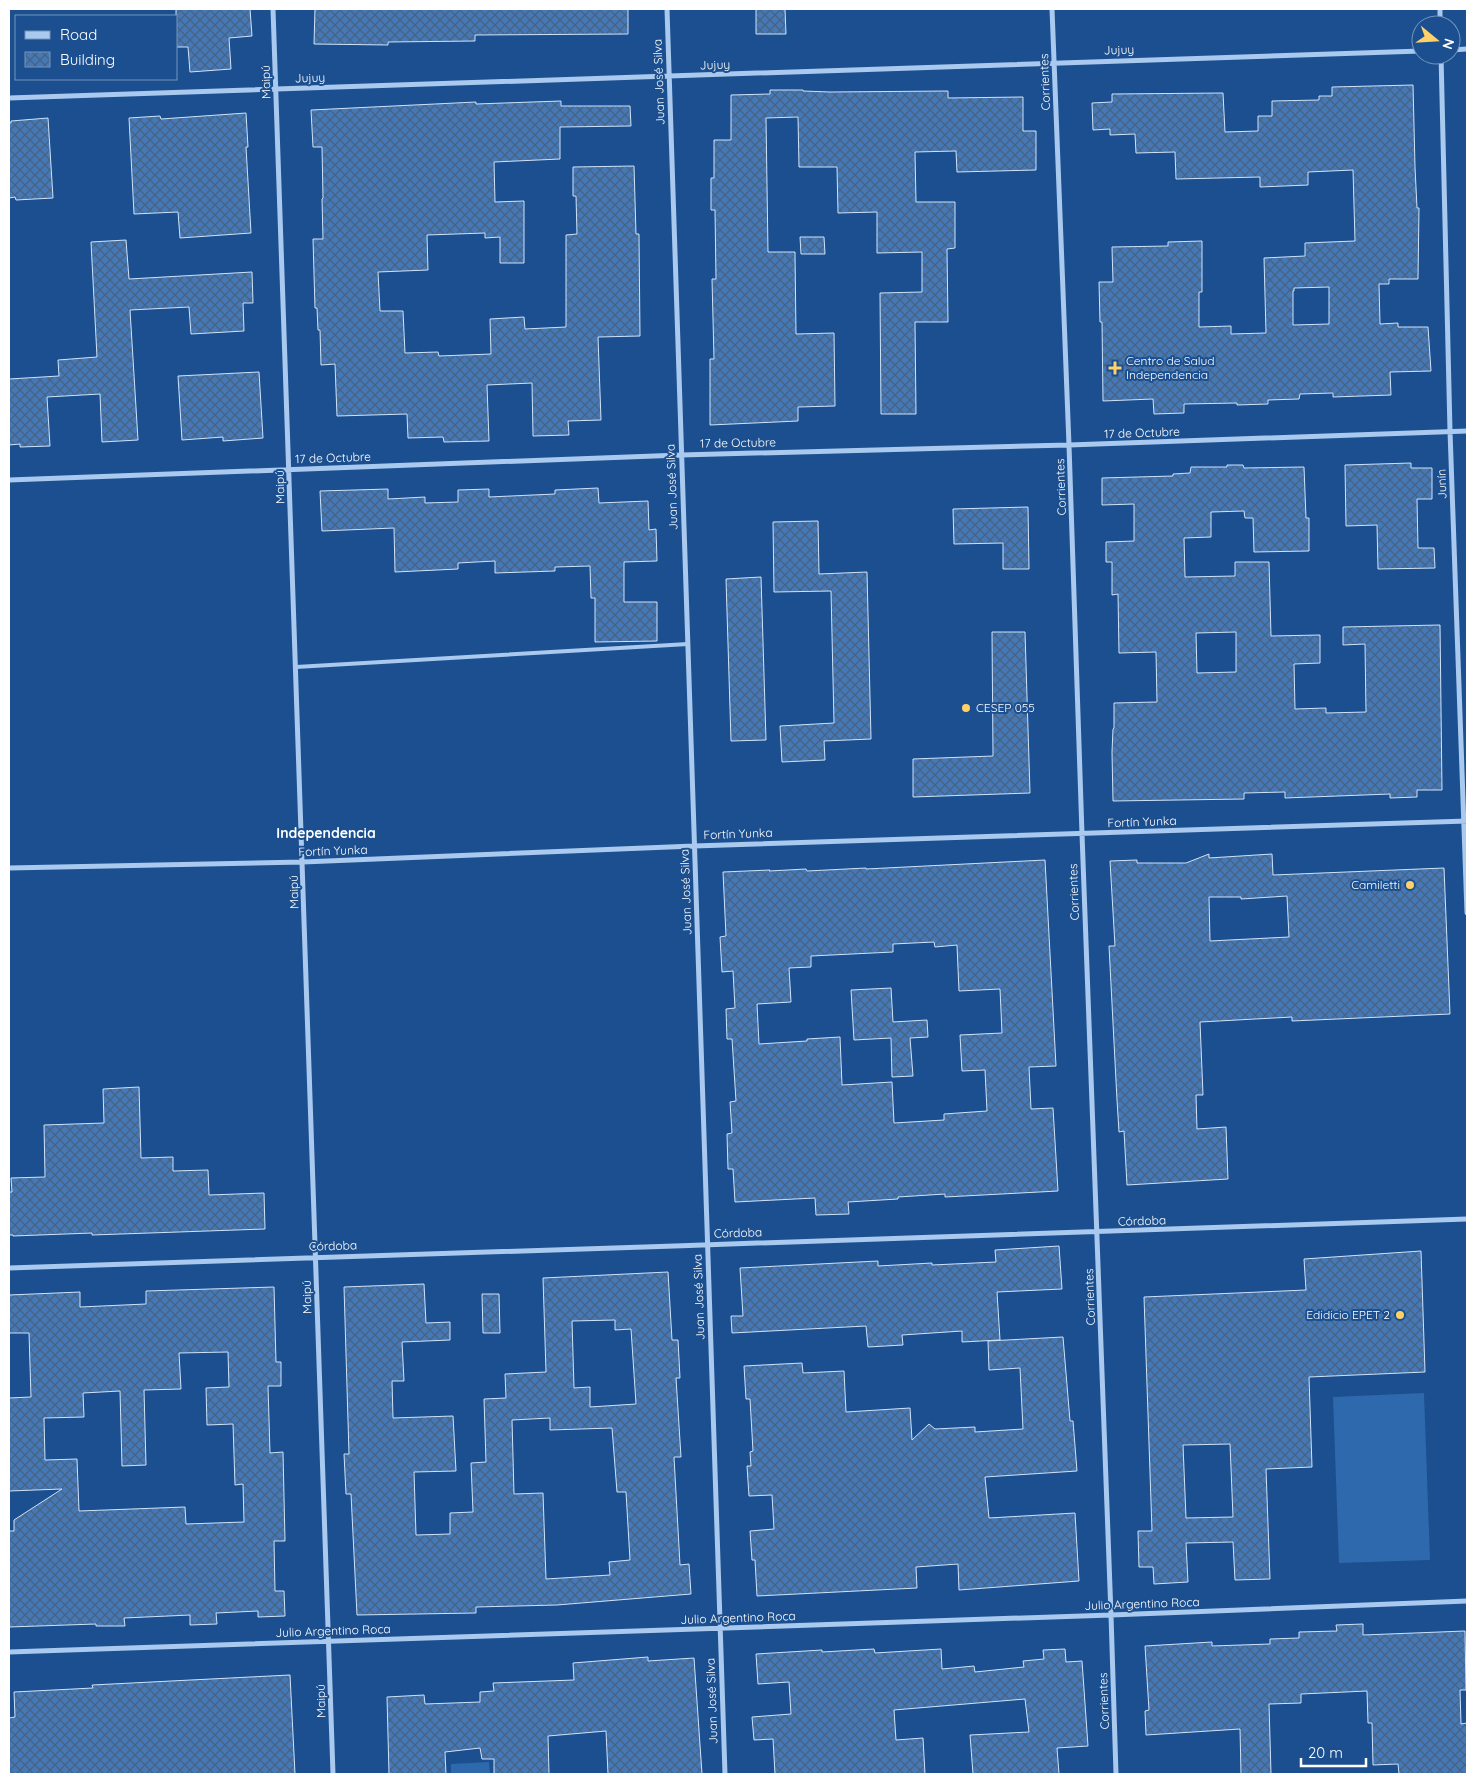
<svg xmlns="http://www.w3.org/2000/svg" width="1476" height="1783" font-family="Quicksand,sans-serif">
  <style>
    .grass { fill: #2e69ad }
    .building { fill: url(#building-cross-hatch); stroke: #cfe3fa; fill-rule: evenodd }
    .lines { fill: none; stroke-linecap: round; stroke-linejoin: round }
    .lane { stroke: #a9c9ee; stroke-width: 4 }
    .street { stroke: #a9c9ee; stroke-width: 5 }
    .poi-dot { fill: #ffd166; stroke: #1b4f8f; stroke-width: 2 }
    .labels { text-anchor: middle; stroke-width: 4; stroke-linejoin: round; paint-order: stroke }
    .street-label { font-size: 12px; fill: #fff; stroke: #1b4f8f }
    .poi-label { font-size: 12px; fill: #fff; stroke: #1b4f8f; text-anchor: start }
    .neighbourhood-label { font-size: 14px; font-weight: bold; fill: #fff; stroke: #1b4f8f }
  </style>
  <defs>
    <pattern id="building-cross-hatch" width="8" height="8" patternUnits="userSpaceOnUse" patternTransform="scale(1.25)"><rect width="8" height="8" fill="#4478b7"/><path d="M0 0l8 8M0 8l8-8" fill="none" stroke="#486282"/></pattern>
  </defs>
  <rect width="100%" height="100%" fill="#1b4f8f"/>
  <!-- grass -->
  <path class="grass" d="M1424,1393L1430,1560L1339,1563L1333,1397Z
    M489,1762L490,1774H451V1764Z"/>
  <!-- building -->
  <path class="building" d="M176,9H250L252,36L229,38L231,69L190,72L188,47H176Z
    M315,9H628V34L475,35V41L388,42V45L314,44Z
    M756,9H785L786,34H756Z
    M1413,85L1415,167L1417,208H1419L1418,279H1389V284H1379L1380,324L1398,323V327H1428L1431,371L1390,372L1391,395L1333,397V393L1300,394L1299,399L1268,400V404L1237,405V403L1184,404V413L1154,414L1153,399L1103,401L1102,322H1100L1099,282H1113L1112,247L1168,246V242L1202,241V292H1199V327L1231,326V334L1266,333L1264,258L1305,256V243L1355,241L1353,170L1308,172V185L1260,187V177L1176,179L1175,152L1136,153L1135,134L1110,135V129L1093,130L1092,103L1112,102V94L1223,93L1225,132L1258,131V116H1272V101L1319,100V96H1332V87ZM1329,287V324L1293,325V291H1294V288Z
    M770,90H803V91L830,92L948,91V98L1023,97V131H1036V170L957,172L956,151L915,152L916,202H955V248L947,249L948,322H915L916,414H881L880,293L922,292V252L877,253V212L838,213L837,167H799L798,117L766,118L768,252H795L796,334L834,333L835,406L798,407V421L710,425V359H714L712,279H716L715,210H711V178H714V140H731V95L770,94Z
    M561,101V106H630L631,126L560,127V159L494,162L495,202L524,201V263H500V237L485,238V233L427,235L428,270L378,272L380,311H403L405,353L438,352L439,356L491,354L490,319L524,317L525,329L566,327V235L577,234L576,196H573V167L634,166L636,234H639L640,336L598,337L601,420L568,421L569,435L533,436L532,383L487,385L489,441L444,442L443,437L408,438L407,414L337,416L335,364L321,365L320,330H318L317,308H315L313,239H323L322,199L323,198L322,147H313L311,110L476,102V104Z
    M246,113L248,147H246L251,233L180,238L178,212L134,214L129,118L160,116L161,119Z
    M48,118L53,198L16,200L15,197L9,198V123H11V121Z
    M800,237H824L825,254H801Z
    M126,240L129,279L252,272L253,303H243L244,331L191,334L189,307L130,310L138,440L102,442L100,394L47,397L50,446L20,447V444L9,445V379L59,376L58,360L97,357L91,242Z
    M259,372L263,438L223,441V437L182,440L178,376Z
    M1411,463V468H1432V499H1417L1418,548H1434L1435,568L1378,569L1377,525L1346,526L1345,465Z
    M1227,465H1243L1244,468L1304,467L1306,518H1309V551L1254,552L1253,518H1245L1244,511L1211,512V537L1184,538L1185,577L1235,576V562H1269L1271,636L1320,635V663L1294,664L1295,709L1326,708V713L1366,712L1365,644L1343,645V627L1440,625L1442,790H1417V797L1390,798V794L1285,798V792L1244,793V799L1113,801L1112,752L1113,729L1114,728V703L1157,702L1156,652L1119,653L1118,594L1112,595V562H1106V542L1134,541V504L1102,505V478L1173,476V474L1190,473L1191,467H1227ZM1236,632V672L1197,673L1196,633Z
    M598,488L599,503L648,501L649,530L656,529L657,561L624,562V602H657V641L595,642V598H591L590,566L555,567V571L495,573V561L458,563V569L395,572L394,528L322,531L320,491L388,489V499L425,497V503L458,502V490L489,489V497L555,494V490Z
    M1028,507L1029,569H1003V543L954,544L953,509Z
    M818,521L819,574L867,572L871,739L824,741L825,760L782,762L780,726L834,723L831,591L774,592L773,522Z
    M761,577L766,740L731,741L726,579Z
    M992,632H1025L1030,793L913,797V759L993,756Z
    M1209,854V858L1272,854L1273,875L1444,868L1450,1014L1292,1021V1017L1200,1022L1203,1095H1196L1197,1129L1226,1127L1228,1179L1127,1185L1124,1131L1119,1132L1117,1100L1109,946H1115L1110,861L1137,860V863H1186ZM1287,896L1289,937L1210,941L1209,897H1241V899Z
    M1045,860L1056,1066L1029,1067L1031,1109L1053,1108L1058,1191L945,1197V1194L898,1197V1199L848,1202L849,1214L816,1215L815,1198L735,1202L733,1169H728L727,1134L732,1133L730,1102L736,1101L732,1039H727L726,1009L735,1008L733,971L722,972L720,937L726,936L723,872L770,870L769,871L806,869L807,871L866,868V869ZM934,942L935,947L957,945L959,991L1000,989L1002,1033L960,1035L962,1071L985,1070L987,1111L944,1114V1120L894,1123L892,1082L842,1085L840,1037L807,1039V1041L759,1044L757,1004L791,1002L789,968L811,967V956L893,952V944Z
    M891,988L893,1022L927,1020L928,1037L910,1038L913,1076L892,1077L891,1038L854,1040L851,990Z
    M139,1087L141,1158L173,1157V1171L208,1170L209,1195L264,1193L265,1229L92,1235V1233L13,1236V1235H9V1192H12L11,1178L45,1177L44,1125L104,1123L103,1089Z
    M1059,1246L1062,1289L997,1292L1000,1340L962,1342V1331L902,1335L903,1345L868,1347L866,1326L732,1333L731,1316H743L740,1268L878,1261V1266L932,1263V1265L996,1262L995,1250Z
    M1421,1251L1425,1372L1309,1377L1312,1467L1266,1469L1270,1579L1235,1580L1233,1542L1186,1543L1188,1582L1154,1584L1153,1567H1139L1138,1531H1152L1144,1297L1306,1290L1304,1259ZM1230,1444L1233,1517L1186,1518L1183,1445Z
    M668,1272L672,1340H678L680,1378H676L681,1457H674L680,1565L689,1564L691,1594L557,1605L476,1607V1613L357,1615L351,1494H346L344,1454H349L344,1287L424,1284L426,1323L450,1322V1340L402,1342L404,1381H392L393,1418L453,1416L456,1471L414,1472L416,1535L450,1534V1513L473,1512L471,1463L486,1462L484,1399L506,1398L505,1374L546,1372L543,1278ZM615,1320V1330L631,1329L636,1404L590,1407V1387L574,1388L572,1321ZM550,1418V1430L612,1428L617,1492H626L630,1560L609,1562L610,1575L546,1579L543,1493L514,1494L512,1420Z
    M274,1287L276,1362H281V1386H268L270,1453L283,1452L285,1541H274L275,1591H284L285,1616L258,1617V1611L216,1613L217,1624L190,1625V1615L124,1618L125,1626H96V1624L9,1627V1531H14V1520L62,1489L9,1491V1398L31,1397L29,1333H9V1295L80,1292V1307L146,1304V1291ZM228,1352L229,1387L206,1388L207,1425L233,1424L235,1485L243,1484L244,1522L186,1524L185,1507L79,1511L77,1459L45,1460L44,1418L84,1417L83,1393L120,1391L122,1466L146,1465L144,1390L181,1389L179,1353Z
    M482,1294H499L500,1333H483Z
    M1063,1337L1070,1421H1073L1077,1471L985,1477L989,1518L1075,1513L1079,1581L959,1590L958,1564L916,1567L917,1588L757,1596L755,1560H752L750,1531L774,1529L772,1495L749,1496L747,1466H751L750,1452L753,1451L750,1399H746L744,1366L802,1363L803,1373L844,1371L846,1412L910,1408L912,1440L929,1424L935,1429L975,1427V1432L1023,1429L1020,1368L989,1370L988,1341Z
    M1363,1624V1635L1465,1631L1466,1690H1460L1461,1724L1467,1723V1774H1399L1398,1764L1373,1765L1372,1723H1368L1367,1691L1301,1694V1703L1269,1704L1271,1774H1241L1240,1729L1146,1735L1145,1711L1149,1710L1145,1646L1212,1642V1646L1270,1644V1639L1299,1638V1632L1337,1631L1336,1625Z
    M874,1649L875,1653L941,1649L942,1669L974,1666L975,1672L1024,1667L1023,1661L1044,1659L1043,1650L1065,1649L1066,1662L1082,1661L1088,1746L1057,1748L1059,1774H973L970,1735L1029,1732L1025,1699L894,1710L896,1740L923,1738L925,1774H775L773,1739L754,1740L752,1717L791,1714L789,1682L758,1684L756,1654L822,1650V1652Z
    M648,1657V1661L694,1658L702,1774H608L606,1731L548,1736L549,1774H494V1759H482L480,1748L445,1752L446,1774H389L387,1697L424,1695L425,1704L480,1702V1692L494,1691L493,1683L574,1680L573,1663Z
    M290,1675L295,1774H9V1718L15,1717L14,1692L93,1688L92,1685Z"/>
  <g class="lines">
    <!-- lane -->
    <path class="lane" d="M296,667L688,644"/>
    <!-- street -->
    <path class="street" d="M273,9L333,1774
      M667,9L725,1774
      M1052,9L1069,445L1082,834L1111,1615L1116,1774
      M1440,9V25
      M1451,50L1467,49
      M1441,55L1450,431L1467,913
      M9,98L1421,51
      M9,480L681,455L1069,445L1467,431
      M9,868L303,862L694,846L1467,821
      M9,1268C495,1250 981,1238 1467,1219
      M9,1652L1111,1615L1467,1601"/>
  </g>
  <!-- markers -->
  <g class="poi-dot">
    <path d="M1112.5 360.5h5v5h5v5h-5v5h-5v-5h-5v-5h5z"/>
    <circle cx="966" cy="708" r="5"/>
    <circle cx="1410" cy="885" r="5"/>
    <circle cx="1400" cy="1315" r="5"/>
  </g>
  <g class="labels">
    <!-- street labels -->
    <g class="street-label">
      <text transform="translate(1119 50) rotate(-2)" y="4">Jujuy</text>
      <text transform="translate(715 65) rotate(-2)" y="4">Jujuy</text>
      <text transform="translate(310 78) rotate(-2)" y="4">Jujuy</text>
      <text transform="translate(266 82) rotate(-92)" y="4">Maipú</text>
      <text transform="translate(659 82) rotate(-92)" y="4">Juan José Silva</text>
      <text transform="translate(1045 82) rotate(-92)" y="4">Corrientes</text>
      <text transform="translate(1142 433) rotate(-2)" y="4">17 de Octubre</text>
      <text transform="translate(738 443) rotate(-1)" y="4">17 de Octubre</text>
      <text transform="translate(333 458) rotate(-2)" y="4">17 de Octubre</text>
      <text transform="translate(1442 484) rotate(-92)" y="4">Junín</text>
      <text transform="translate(280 487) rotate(-92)" y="4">Maipú</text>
      <text transform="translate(672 487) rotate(-92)" y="4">Juan José Silva</text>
      <text transform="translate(1061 487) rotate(-92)" y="4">Corrientes</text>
      <text transform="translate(1142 822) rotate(-2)" y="4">Fortín Yunka</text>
      <text transform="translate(738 834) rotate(-2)" y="4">Fortín Yunka</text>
      <text transform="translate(333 851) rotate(-2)" y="4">Fortín Yunka</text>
      <text transform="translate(294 892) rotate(-92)" y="4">Maipú</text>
      <text transform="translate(686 892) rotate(-92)" y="4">Juan José Silva</text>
      <text transform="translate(1074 892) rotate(-92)" y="4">Corrientes</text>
      <text transform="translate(1142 1221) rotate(-2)" y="4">Córdoba</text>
      <text transform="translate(738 1233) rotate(-2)" y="4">Córdoba</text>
      <text transform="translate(333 1246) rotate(-2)" y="4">Córdoba</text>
      <text transform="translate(307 1297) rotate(-92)" y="4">Maipú</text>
      <text transform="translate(699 1297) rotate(-92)" y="4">Juan José Silva</text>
      <text transform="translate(1090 1297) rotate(-92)" y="4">Corrientes</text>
      <text transform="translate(1142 1604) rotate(-2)" y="4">Julio Argentino Roca</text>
      <text transform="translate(738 1618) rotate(-2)" y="4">Julio Argentino Roca</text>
      <text transform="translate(333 1631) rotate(-2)" y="4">Julio Argentino Roca</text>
      <text transform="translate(321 1701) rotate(-92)" y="4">Maipú</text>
      <text transform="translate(712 1701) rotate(-92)" y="4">Juan José Silva</text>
      <text transform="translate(1104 1701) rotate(-92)" y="4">Corrientes</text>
    </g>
    <!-- poi labels -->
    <g class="poi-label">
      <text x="1126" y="365">Centro de Salud<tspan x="1126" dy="14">Independencia</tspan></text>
      <text x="976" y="712">CESEP 055</text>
      <text x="1400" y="889" text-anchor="end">Camiletti</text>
      <text x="1390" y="1319" text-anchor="end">Edidicio EPET 2</text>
    </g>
    <!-- neighbourhood labels -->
    <g class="neighbourhood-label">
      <text x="326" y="838">Independencia</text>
    </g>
  </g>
  <!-- border -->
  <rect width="1476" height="1783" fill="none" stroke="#ffffff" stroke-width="20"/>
  <!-- legend -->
  <rect x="15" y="15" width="162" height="65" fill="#1b4f8f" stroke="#7695bc"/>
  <rect x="25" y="31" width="25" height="8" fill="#a9c9ee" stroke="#7695bc"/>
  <text x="60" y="40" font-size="15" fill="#ffffff">Road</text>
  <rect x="25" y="52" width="25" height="15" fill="url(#building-cross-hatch)" stroke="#7695bc"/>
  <text x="60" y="65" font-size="15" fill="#ffffff">Building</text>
  <!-- north arrow -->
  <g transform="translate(1436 40) rotate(108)"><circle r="24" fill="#1b4f8f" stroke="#7695bc"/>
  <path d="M0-4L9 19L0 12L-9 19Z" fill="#ffd166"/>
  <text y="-8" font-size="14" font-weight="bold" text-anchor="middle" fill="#ffffff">N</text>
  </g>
  <!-- scale -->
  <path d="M1301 1758v8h65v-8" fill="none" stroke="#ffffff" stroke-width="2.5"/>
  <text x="1308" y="1758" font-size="15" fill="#ffffff" stroke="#1b4f8f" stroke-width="4" paint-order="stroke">20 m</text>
</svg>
